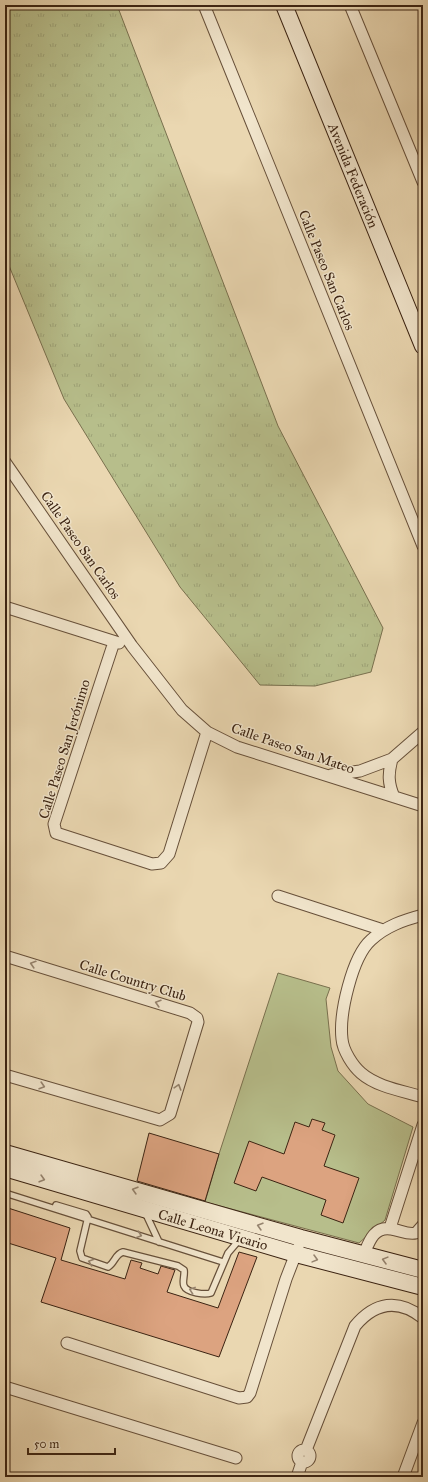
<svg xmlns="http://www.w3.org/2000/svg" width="428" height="1482" font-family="'IM FELL Great Primer',serif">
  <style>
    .grass { fill: url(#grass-tufts); stroke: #79704e }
    .garden { fill: #b7be8b; stroke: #79704e }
    .building { fill: #dca380; stroke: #3b2312 }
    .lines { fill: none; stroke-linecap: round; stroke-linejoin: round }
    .service-casing { stroke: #67503a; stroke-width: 8 }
    .minor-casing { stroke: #67503a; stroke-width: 13 }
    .secondary-casing { stroke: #3b2312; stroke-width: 18 }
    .service { stroke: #f1e5cc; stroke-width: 5.5 }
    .minor { stroke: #f1e5cc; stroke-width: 11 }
    .secondary { stroke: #f1e5cc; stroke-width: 16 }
    .oneway { stroke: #96846f }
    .labels { text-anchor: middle; stroke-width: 3; stroke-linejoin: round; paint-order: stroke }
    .street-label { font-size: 14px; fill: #3b2312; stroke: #f1e5cc }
  </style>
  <defs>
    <pattern id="grass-tufts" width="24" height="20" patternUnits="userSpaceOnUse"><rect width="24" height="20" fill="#b7be8b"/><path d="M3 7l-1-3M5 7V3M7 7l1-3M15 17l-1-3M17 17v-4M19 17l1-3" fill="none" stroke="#9ea377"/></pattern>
  </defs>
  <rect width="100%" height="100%" fill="#ead7b1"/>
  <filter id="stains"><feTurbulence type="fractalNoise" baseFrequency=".005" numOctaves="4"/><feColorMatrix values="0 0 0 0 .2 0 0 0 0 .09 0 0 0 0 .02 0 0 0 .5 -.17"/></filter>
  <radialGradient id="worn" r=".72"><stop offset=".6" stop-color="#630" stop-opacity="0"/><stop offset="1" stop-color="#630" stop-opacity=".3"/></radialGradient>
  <!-- grass -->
  <path class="grass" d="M5,5H117L278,426L383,628L371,672L315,686L260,685L180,587L64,399L5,256Z"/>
  <!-- garden -->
  <path class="garden" d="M278,973L330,988L326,999L331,1047L338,1071L368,1104L413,1127L385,1220L359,1243L205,1202L219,1154Z"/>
  <!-- building -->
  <path class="building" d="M312,1119L325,1123L322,1130L335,1135L324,1166L359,1178L343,1223L321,1215L326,1200L262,1177L256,1191L234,1183L249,1141L284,1154L295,1122L309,1127Z
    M149,1133L219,1154L205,1201L137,1181Z
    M5,1207L70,1228L61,1260L125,1279L131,1260L142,1263L140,1268L158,1274L161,1266L175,1270L167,1292L218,1308L239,1252L257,1257L219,1357L41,1302L56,1258L5,1242Z"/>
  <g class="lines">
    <defs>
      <path id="service" d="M5,1193L223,1262
        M56,1205L86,1214L88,1217L80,1251L82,1258L108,1267C115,1263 115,1254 123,1252L178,1266L184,1270C185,1275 182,1282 184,1286C187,1293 205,1295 211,1293L228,1253L240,1239
        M145,1212L159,1242"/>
      <path id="minor" d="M204,5L423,546
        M350,5L423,182
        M5,462L132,646L182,710L207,732L237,747L423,806
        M5,607L119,643
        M114,642L54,824L56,833L152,864L161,863L169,854L207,732
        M392,759C388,774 388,783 394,797
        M331,775L360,771L392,759L423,732
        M278,896L383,930
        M423,915C404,920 386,926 371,940C352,957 339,1014 342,1039C343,1051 353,1066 361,1073C377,1087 403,1091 423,1097
        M5,956L190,1013L197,1018L198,1022L170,1114L160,1120L5,1075
        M390,1228L423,1125
        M364,1254C369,1242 374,1226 391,1229C400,1230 407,1235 416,1233L423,1225
        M67,1343L239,1398L247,1397L250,1393L286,1279L298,1248
        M5,1387L236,1458
        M306,1450L355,1326C375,1302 398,1298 423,1318
        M298 1456a6 6 0 1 1 12 0a6 6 0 1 1-12 0Z
        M297,1477L302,1462
        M403,1477L423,1423"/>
      <g id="secondary">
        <path id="s1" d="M284,5L423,346"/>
        <path d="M5,1153L301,1238L423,1270"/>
        <path id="s2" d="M5,1168L296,1254L423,1287"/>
      </g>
    </defs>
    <!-- service casing -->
    <use href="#service" class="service-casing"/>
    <!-- minor casing -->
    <use href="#minor" class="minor-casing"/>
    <!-- secondary casing -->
    <use href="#secondary" class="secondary-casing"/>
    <!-- service -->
    <use href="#service" class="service"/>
    <!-- minor -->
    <use href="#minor" class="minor"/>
    <!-- secondary -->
    <use href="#secondary" class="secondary"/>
  </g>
  <!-- one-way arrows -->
  <defs><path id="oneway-chevron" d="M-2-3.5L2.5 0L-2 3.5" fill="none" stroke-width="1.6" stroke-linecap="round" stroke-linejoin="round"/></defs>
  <g class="oneway">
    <use href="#oneway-chevron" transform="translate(33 964) rotate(-163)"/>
    <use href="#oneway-chevron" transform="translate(158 1003) rotate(-163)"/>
    <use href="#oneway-chevron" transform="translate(42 1086) rotate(17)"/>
    <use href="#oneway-chevron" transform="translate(178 1087) rotate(-73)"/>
    <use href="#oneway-chevron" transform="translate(42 1179) rotate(16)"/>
    <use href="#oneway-chevron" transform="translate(135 1190) rotate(-164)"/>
    <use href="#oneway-chevron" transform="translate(260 1226) rotate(-164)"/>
    <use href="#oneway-chevron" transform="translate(139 1235) rotate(18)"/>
    <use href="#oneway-chevron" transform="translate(315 1259) rotate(15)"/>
    <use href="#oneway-chevron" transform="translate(385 1260) rotate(-165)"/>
    <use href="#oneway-chevron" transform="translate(91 1262) rotate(-161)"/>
    <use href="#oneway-chevron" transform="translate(192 1290) rotate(-160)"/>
  </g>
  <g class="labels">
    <!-- street labels -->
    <g class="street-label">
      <text dy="5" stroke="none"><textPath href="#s1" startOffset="184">Avenida Federación</textPath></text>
      <text transform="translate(327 270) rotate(68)" y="5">Calle Paseo San Carlos</text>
      <text transform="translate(81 545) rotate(55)" y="5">Calle Paseo San Carlos</text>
      <text transform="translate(293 748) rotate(19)" y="5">Calle Paseo San Mateo</text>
      <text transform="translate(64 749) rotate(-73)" y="5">Calle Paseo San Jerónimo</text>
      <text transform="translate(133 980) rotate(17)" y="5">Calle Country Club</text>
      <text dy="5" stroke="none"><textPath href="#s2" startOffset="217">Calle Leona Vicario</textPath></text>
    </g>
  </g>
  <!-- margin -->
  <rect width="428" height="1482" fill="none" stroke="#ead7b1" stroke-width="20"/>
  <rect x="6" y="6" width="416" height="1470" fill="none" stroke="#3b2312" stroke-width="2"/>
  <rect x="10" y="10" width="408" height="1462" fill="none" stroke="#3b2312"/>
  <!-- scale -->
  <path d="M28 1448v6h87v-6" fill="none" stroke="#3b2312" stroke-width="2"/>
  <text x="34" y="1448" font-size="12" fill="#3b2312" stroke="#f1e5cc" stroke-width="3" paint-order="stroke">50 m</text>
  <rect width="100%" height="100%" filter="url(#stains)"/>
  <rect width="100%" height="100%" fill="url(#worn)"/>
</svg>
